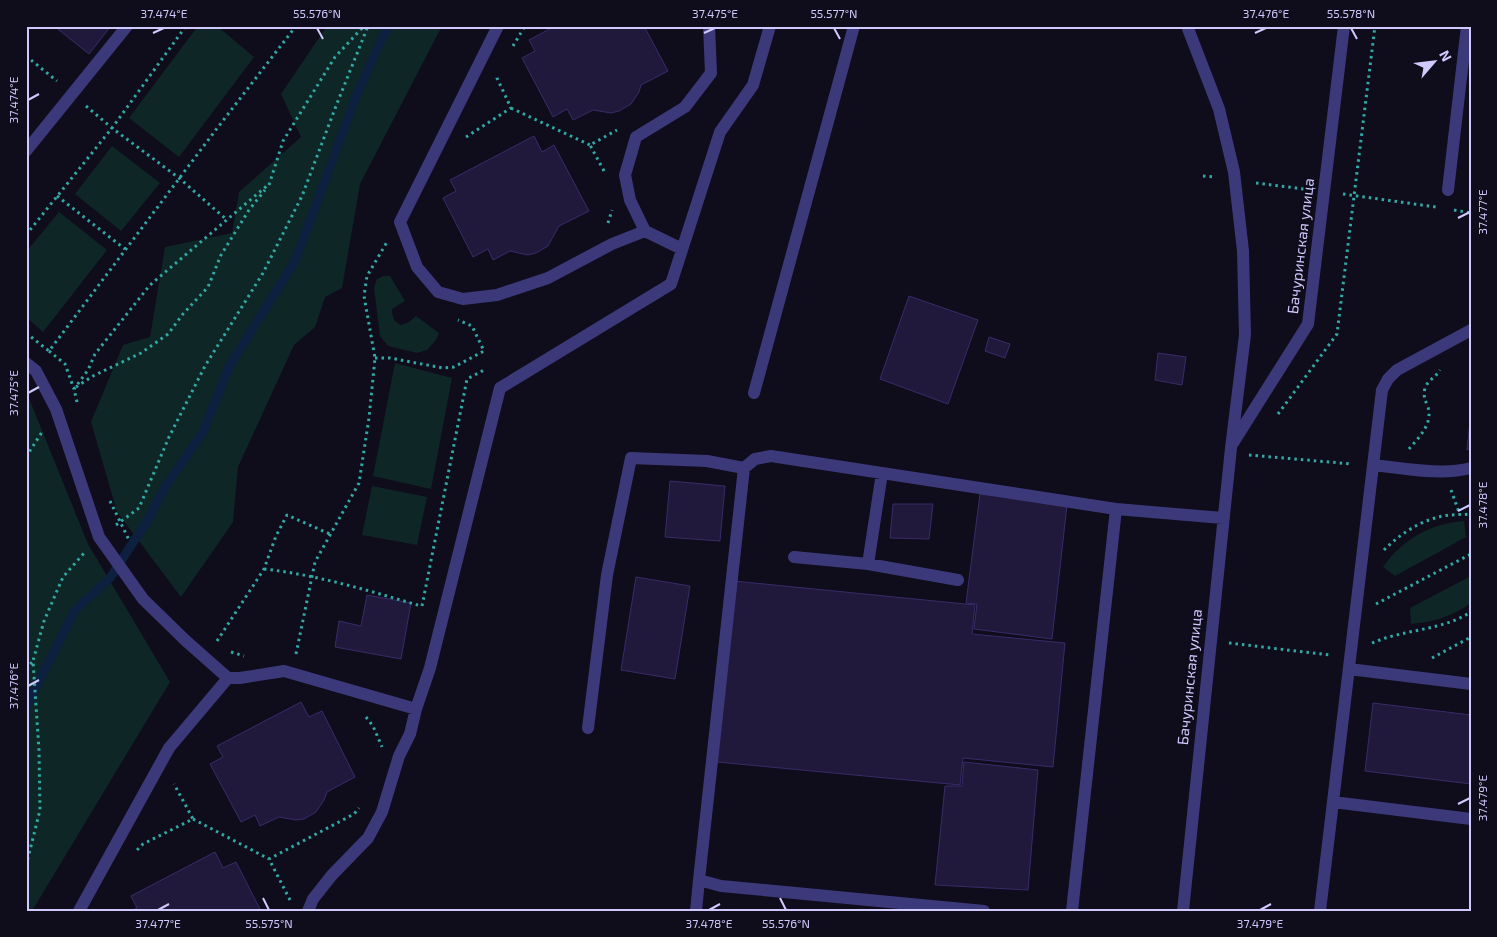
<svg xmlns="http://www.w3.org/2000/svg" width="1497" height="937" font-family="'Exo 2',sans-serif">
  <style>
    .green { fill: #0f2626 }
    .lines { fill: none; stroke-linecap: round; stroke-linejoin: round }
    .stream { stroke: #0d203f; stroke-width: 9 }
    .building { fill: #21193c; stroke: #392c68 }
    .path { stroke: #31a9a4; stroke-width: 3; stroke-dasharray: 2.5 4; stroke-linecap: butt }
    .minor { stroke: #3c397a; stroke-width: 12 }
    .ticks { fill: none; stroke: #d0c9fd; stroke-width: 2 }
    .labels { text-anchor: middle; stroke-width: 4.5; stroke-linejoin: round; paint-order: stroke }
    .street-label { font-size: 15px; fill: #d0c9fd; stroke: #0f0c1c }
    .neatline { fill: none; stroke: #d0c9fd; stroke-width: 2 }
    .ticks-label { font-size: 12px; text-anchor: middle; fill: #d0c9fd }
  </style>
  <rect width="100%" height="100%" fill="#0f0c1c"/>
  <!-- green -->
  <path class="green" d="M198,26H217L254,57L179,157L129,118Z
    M327,26H442L360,184L342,288L325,297L315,327L294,345L238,467L233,522L181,597L117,512L91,422L123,345L150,337L165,247L232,233L239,192L301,137L281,94Z
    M112,146L160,183L121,231L75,194Z
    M59,212L107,250L43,332L26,317V252Z
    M383,276H390L405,301L392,309C392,317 394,322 401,325L409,322L416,316L439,333L436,340L427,350L417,353L388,346L380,336L374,288L377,279Z
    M395,363L452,378L431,489L373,476Z
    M26,391L88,544L170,682L32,911H26Z
    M372,486L427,497L417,545L362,535Z
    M1464,521L1466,537L1395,576L1383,567C1403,539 1429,524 1464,521Z
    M1471,576V603C1453,616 1434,622 1411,624L1410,608Z"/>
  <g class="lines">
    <!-- stream -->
    <path class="stream" d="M26,707L75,610L110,578L147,521L167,484L202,434L230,365L295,261L357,94L383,36L390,26"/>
  </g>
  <!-- building -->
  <path class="building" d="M54,26H111L89,54Z
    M555,26H644L668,71L641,85L639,92L631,104L619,111L611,113L593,110L573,120L567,109L553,117L522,58L535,51L529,40Z
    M534,136L542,152L554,145L589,211L559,226L548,246L536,253L528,255L510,251L493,260L488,249L473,257L443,198L456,191L450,180Z
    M909,296L978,320L948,404L880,379Z
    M989,337L1010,344L1005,358L985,351Z
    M1158,353L1186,357L1182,385L1155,380Z
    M1471,412V448L1467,450Z
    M670,481L725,486L720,541L665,537Z
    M980,494L1067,505L1052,639L974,629L977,604L966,603Z
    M893,504H933L929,539L890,538Z
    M636,577L690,586L675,679L621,670Z
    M734,581L975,605L972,634L1065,643L1053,767L963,758L960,785L717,762Z
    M367,595L411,603L401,659L335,647L339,621L361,626Z
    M301,702L309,717L322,711L355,777L327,792L324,800L316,812L304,819L296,820L279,817L260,826L255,815L241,822L210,764L223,757L217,746Z
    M1373,703L1471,715V784L1365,771Z
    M964,762L1038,770L1028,890L935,885L945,786H962Z
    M215,852L223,868L236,862L261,911H131L137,908L131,896Z"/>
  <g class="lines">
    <!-- path -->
    <path class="path" d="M513,46L525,26
      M26,56L57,81
      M86,106L112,128L179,178L227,220
      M511,108L590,145
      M466,137L511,108L497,78V76
      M604,171L590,145L617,130
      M1203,176L1215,177
      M1256,183L1304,189
      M269,185L283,141L335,57L364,26
      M1343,194L1436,207
      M57,196L125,249
      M1454,210L1471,213
      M608,223L612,210
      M26,235L112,128L186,26
      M26,333L49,351L215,131L296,26
      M49,351L65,364L74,389
      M375,358H390L443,368L454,367L484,351L472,326L458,320
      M76,387L93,376L141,353L168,334L183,314L208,287L221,255L249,210L265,190
      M77,402L74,389L88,370L95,354L150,285L269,184
      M1278,414L1337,334L1375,26
      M1409,449C1419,437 1433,424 1428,407C1425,400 1423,396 1425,388C1428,380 1436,377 1440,370
      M1249,455L1352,464
      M26,457L42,432
      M1451,490L1460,515
      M110,501L129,540
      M116,525L139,508L169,437L205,366L263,273L302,196L336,106L368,26
      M1384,550C1399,535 1418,522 1439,517C1449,514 1460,515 1471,514
      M264,569C318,575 370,591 421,606
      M1376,604L1471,554
      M422,606L467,379L486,369
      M217,641L264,569L276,536L287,515L330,534
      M1229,643L1330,655
      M1372,643C1404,629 1441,631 1471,612
      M231,652L244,656
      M296,654L315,562L359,483L369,418L375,358L364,296L367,276L387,242
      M1432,658L1471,637
      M26,669L33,661
      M366,717L373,726L382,747
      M193,819L269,859
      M137,850L143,844L193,819L174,784
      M26,866L40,810L39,750L33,661L44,621L63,577L85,552
      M290,900L269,859L354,814L359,808"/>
    <!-- minor -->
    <path class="minor" d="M498,26L400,222L417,267L438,292L463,299L497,295L548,278L612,244L645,231
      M26,151L127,26
      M1448,190L1467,26
      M682,249L645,231L630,200L625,175L636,137L685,107L711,73L709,26
      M26,363L36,371L56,409L99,537L143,599L185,640L228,678H240L284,671L416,709
      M754,393L854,26
      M1233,443L1308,324L1344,26
      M1373,465C1404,468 1440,476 1471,468
      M794,557L868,564L958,580
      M868,564L882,473
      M1349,669L1471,684
      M588,728L607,575L631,458L707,461L744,468
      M1333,802L1471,819
      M79,911L169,748L228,678
      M308,911L313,899L332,875L368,838L382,812L399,756L410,734L416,709L430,668L500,388L671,284L720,132L753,85L770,26
      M696,911L699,880
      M984,911L721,886L699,880L744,468L755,459L771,456L1116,509L1223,518
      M1072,911L1116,509
      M1183,911L1231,448L1245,335L1243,251L1234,172L1219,109L1187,26
      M1320,911L1382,390L1388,379L1397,370L1471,330"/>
  </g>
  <!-- ticks -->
  <path class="ticks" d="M317,28L323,39M834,28L840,39M1351,28L1357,39M153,33L164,28M704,33L715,28M1255,33L1266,28M28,100L39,94M1458,218L1470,212M28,393L39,387M1458,511L1470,505M28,686L39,680M1458,804L1470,798M263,898L269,910M780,898L786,910M158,910L169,904M709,910L720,904M1260,910L1271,904"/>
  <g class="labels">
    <!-- street labels -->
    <g class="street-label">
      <text transform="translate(1301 246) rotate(-83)" y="5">Бачуринская улица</text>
      <text transform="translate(1190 677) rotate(-84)" y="5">Бачуринская улица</text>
    </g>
  </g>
  <!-- border -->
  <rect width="1497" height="937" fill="none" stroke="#0f0c1c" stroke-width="55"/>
  <!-- north arrow -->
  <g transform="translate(1434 62) rotate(62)" stroke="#0f0c1c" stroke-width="4" paint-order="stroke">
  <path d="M0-4L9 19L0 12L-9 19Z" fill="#d0c9fd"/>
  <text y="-8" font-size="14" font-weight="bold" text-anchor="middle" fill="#d0c9fd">N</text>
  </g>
  <rect x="28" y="28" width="1442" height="882" class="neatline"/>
  <g class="ticks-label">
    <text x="164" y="18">37.474°E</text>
    <text x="317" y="18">55.576°N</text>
    <text x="715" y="18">37.475°E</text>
    <text x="834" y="18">55.577°N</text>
    <text x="1266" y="18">37.476°E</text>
    <text x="1351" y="18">55.578°N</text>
    <text transform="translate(14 100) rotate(-90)" y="4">37.474°E</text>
    <text transform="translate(1483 212) rotate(-90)" y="4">37.477°E</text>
    <text transform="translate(14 393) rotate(-90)" y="4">37.475°E</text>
    <text transform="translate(1483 505) rotate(-90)" y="4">37.478°E</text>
    <text transform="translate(14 686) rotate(-90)" y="4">37.476°E</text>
    <text transform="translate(1483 798) rotate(-90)" y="4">37.479°E</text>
    <text x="158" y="928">37.477°E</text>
    <text x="269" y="928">55.575°N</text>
    <text x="709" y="928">37.478°E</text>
    <text x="786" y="928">55.576°N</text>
    <text x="1260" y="928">37.479°E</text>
  </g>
</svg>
